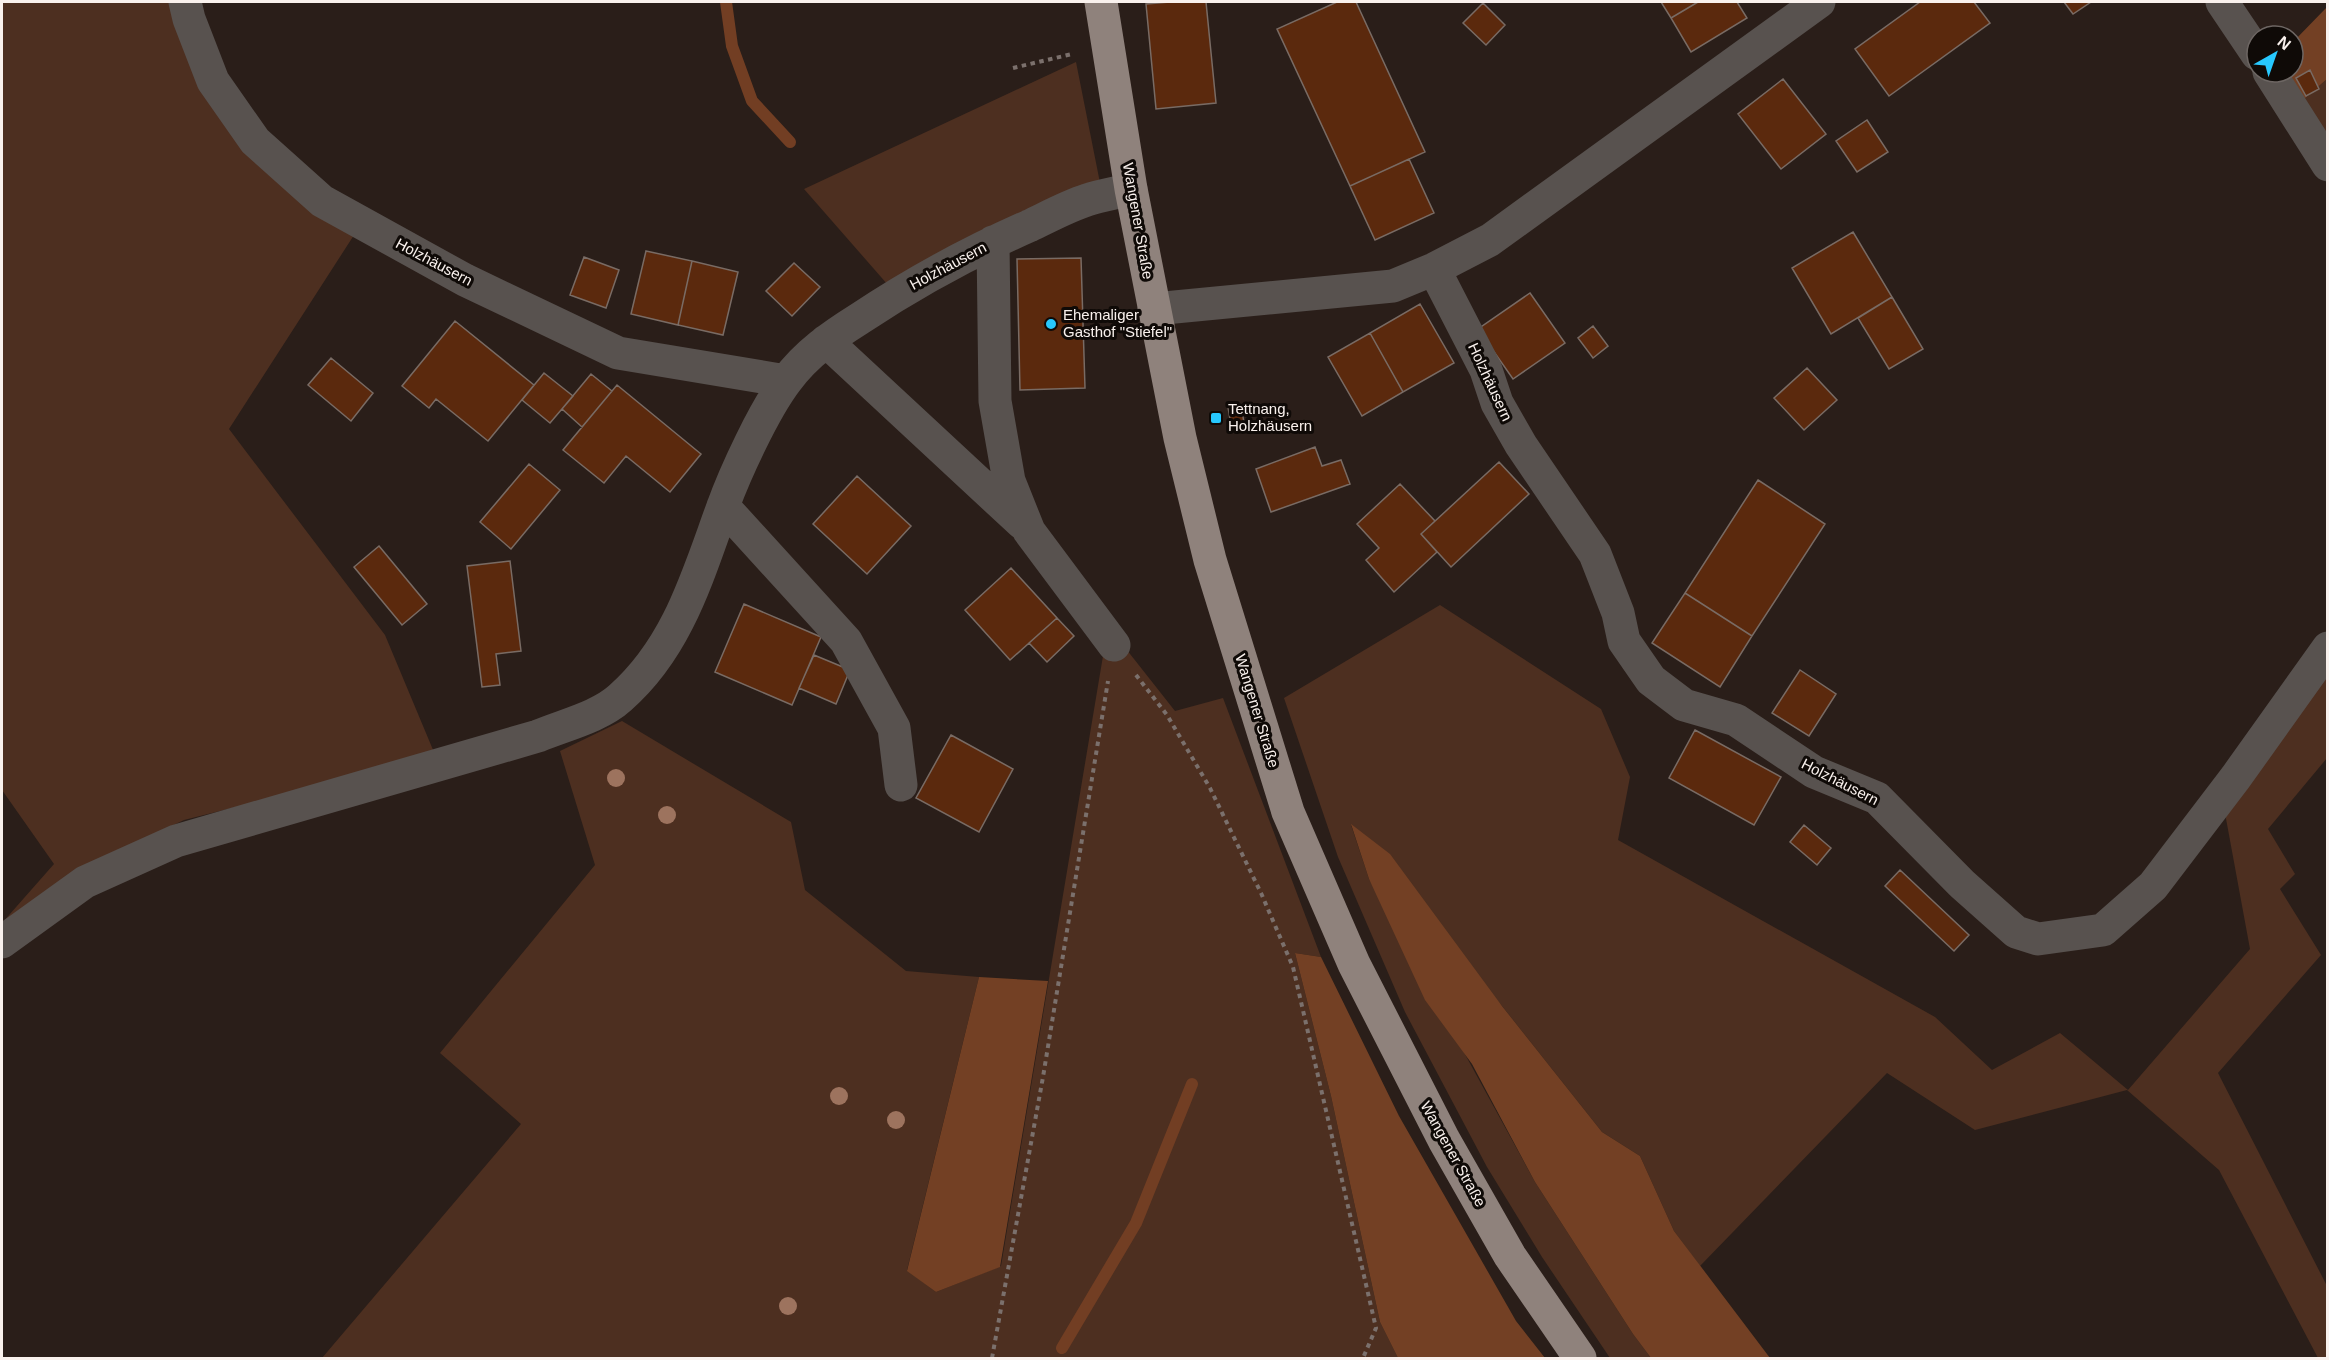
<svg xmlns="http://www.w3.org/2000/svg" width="2329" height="1360" font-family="Helvetica,sans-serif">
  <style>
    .green { fill: #4d2f20 }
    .forest { fill: #734024 }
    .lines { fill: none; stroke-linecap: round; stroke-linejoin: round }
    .stream { stroke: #723e23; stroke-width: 12 }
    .building { fill: #5b290d; stroke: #796b64; stroke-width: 1.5 }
    .path { stroke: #7b706c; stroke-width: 4; stroke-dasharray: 4.5 4.5; stroke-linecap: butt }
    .minor { stroke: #58524f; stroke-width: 33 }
    .major { stroke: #8f827c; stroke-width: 33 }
    .tree { fill: #9d735e }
    .poi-dot { fill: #27c8fe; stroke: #0f0a07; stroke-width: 2 }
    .labels { text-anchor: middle; stroke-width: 6; stroke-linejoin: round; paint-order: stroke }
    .street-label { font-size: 15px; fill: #f9f1ed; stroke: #0f0a07 }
    .poi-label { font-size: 15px; fill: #f9f1ed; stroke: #0f0a07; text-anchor: start }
  </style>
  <rect width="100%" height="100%" fill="#2a1e19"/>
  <!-- green -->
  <path class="green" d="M2,2H191L256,135L365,218L229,429L385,635L436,757L184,820L71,874L2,923L54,864L2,790Z
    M1076,62L1105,208L895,293L804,189Z
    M2327,79V137L2303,100Z
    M1440,605L1601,709L1630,777L1618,840L1935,1017L1992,1070L2060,1033L2128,1090L2250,949L2220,786L2327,667V758L2268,829L2295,874L2280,889L2321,955L2218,1073L2327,1286V1358H2318L2219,1170L2127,1090L1975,1130L1887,1073L1700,1266L1674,1231L1640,1156L1602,1132L1502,1006L1351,825L1369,879L1535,1182L1633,1334L1651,1358H1610L1542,1257L1487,1167L1405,1012L1338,857L1284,698Z
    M1108,626L1175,711L1223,698L1321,957L1295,953L1331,1096L1380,1322L1398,1358H322L521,1124L440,1053L595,865L560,751L622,721L791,822L805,890L906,971L979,977L907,1270L936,1292L1001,1266Z"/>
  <!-- forest -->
  <path class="forest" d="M2327,7V79L2303,100L2283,72H2293V42Z
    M1351,824L1390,854L1502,1006L1602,1132L1640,1156L1674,1231L1770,1358H1651L1633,1334L1535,1182L1472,1064L1425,1000L1369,879Z
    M1295,953L1321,957L1399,1116L1516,1321L1545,1358H1398L1380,1322L1331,1096Z
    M979,977L1048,981L1000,1267L936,1292L907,1271Z"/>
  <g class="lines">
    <!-- stream -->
    <path class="stream" d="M726,2L732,46L752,101L790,142
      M1062,1348L1136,1223L1192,1084"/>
  </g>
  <!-- building -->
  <path class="building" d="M1170,2H1206L1216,103L1156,109L1146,4Z
    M1337,2H1356L1425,152L1350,186L1277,29Z
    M1661,2H1698L1671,18Z
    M1698,2H1737L1747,18L1691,52L1671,18Z
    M1920,2H1974L1990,23L1889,96L1855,49Z
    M2064,2H2091L2073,14Z
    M1483,3L1505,25L1486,45L1463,23Z
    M2310,70L2319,89L2306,96L2296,78Z
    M1783,79L1826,134L1781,169L1738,114Z
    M1867,120L1888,152L1857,172L1836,141Z
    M1409,159L1434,213L1375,240L1350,186Z
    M1853,232L1892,297L1831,334L1792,268Z
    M646,251L692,261L678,325L631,314Z
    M584,257L619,270L606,308L570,295Z
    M1081,258L1085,388L1020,390L1017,259Z
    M692,261L738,272L723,335L678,325Z
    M794,263L820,287L792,316L766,291Z
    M1530,293L1565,343L1513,379L1478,329Z
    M1892,297L1923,349L1889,369L1858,318Z
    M1420,304L1454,363L1403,392L1370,333Z
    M455,321L534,385L488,441L436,399L429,408L402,386Z
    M1593,326L1608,346L1593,358L1578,338Z
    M1370,333L1403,392L1362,416L1328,357Z
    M331,358L373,393L351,421L308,385Z
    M1807,368L1837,400L1804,430L1774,398Z
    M544,373L573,396L550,423L522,400Z
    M591,374L612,391L582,427L562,409Z
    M617,385L701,454L670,492L626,456L604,483L563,450Z
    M1241,404L1244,423L1231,425L1228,407Z
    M1315,447L1322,466L1341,460L1350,484L1271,512L1256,469Z
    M1499,462L1529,494L1451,567L1421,534Z
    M529,464L560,490L511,549L480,522Z
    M857,476L911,526L867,574L813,524Z
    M1758,480L1825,524L1752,636L1685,593Z
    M1400,484L1435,521L1421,534L1437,552L1394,592L1366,560L1379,548L1357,524Z
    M379,546L427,604L402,625L354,567Z
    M510,561L521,651L496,654L500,685L482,687L467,566Z
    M1011,568L1057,618L1010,660L965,610Z
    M1685,593L1752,636L1720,687L1652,643Z
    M744,604L821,637L792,705L715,672Z
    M1057,618L1074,636L1047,662L1029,643Z
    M814,655L850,670L836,704L799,688Z
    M1800,670L1836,694L1809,736L1772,713Z
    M1695,730L1781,777L1754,825L1669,778Z
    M951,735L1013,769L979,832L916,798Z
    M1804,825L1831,848L1817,865L1790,842Z
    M1900,870L1969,935L1954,951L1885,886Z"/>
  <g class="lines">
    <!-- path -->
    <path class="path" d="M1013,68L1072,54
      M1136,675L1167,715L1210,788L1261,893L1293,967L1376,1328L1363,1358
      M992,1358L1043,1077L1108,681"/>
    <!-- minor -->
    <path class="minor" d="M185,2L189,19L213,81L255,141L322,201L465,280L618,353L786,381
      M2222,2L2257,54
      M2269,72L2328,165
      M993,242L995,401L1009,481L1029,531L1114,645
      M1434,269L1486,370L1497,403L1521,445L1595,554L1618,613L1624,641L1651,680L1684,705L1736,720L1814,772L1877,798L1962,884L2016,932L2038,939L2103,930L2153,886L2236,777L2328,648
      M1154,309L1393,286L1434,269L1490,240L1819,2
      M826,341L1022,523
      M723,506L846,641L894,728L901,785
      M2,942L85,882L176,841L538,736C564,725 599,717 620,698C677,648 697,578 722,509C735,473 764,410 787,380C806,354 832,336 859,319C913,283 970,252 1029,226C1048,217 1068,206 1087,200C1101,195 1117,193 1131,189"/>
    <!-- major -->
    <path class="major" d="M1101,2L1131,189L1180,438L1210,560L1288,812L1354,964L1444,1140L1510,1256L1580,1358"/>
  </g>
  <!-- trees -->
  <g class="tree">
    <circle cx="616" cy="778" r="9"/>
    <circle cx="667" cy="815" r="9"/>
    <circle cx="839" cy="1096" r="9"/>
    <circle cx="896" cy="1120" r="9"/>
    <circle cx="788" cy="1306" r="9"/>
  </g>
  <!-- markers -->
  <g class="poi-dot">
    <circle cx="1051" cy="324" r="6"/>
    <rect x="1210" y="412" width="12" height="12" rx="3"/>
  </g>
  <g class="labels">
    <!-- street labels -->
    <g class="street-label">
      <text transform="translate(1138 221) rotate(80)" y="5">Wangener Straße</text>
      <text transform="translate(434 262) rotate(28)" y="5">Holzhäusern</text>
      <text transform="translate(948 266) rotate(-28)" y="5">Holzhäusern</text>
      <text transform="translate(1490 382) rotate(65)" y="5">Holzhäusern</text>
      <text transform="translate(1257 711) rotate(73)" y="5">Wangener Straße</text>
      <text transform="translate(1840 782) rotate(27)" y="5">Holzhäusern</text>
      <text transform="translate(1453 1154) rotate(61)" y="5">Wangener Straße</text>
    </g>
    <!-- poi labels -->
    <g class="poi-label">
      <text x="1063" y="320">Ehemaliger<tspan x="1063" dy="17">Gasthof "Stiefel"</tspan></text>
      <text x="1228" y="414">Tettnang,<tspan x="1228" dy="17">Holzhäusern</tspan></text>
    </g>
  </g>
  <!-- border -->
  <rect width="2329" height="1360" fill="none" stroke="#f9f1ed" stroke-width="6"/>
  <!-- north arrow -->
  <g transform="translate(2275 54) rotate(40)"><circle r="28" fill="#0f0a07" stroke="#6d6663" stroke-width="1.5"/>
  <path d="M0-4.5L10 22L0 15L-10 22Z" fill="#27c8fe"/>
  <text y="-9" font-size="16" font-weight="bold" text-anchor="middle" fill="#f9f1ed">N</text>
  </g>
</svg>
